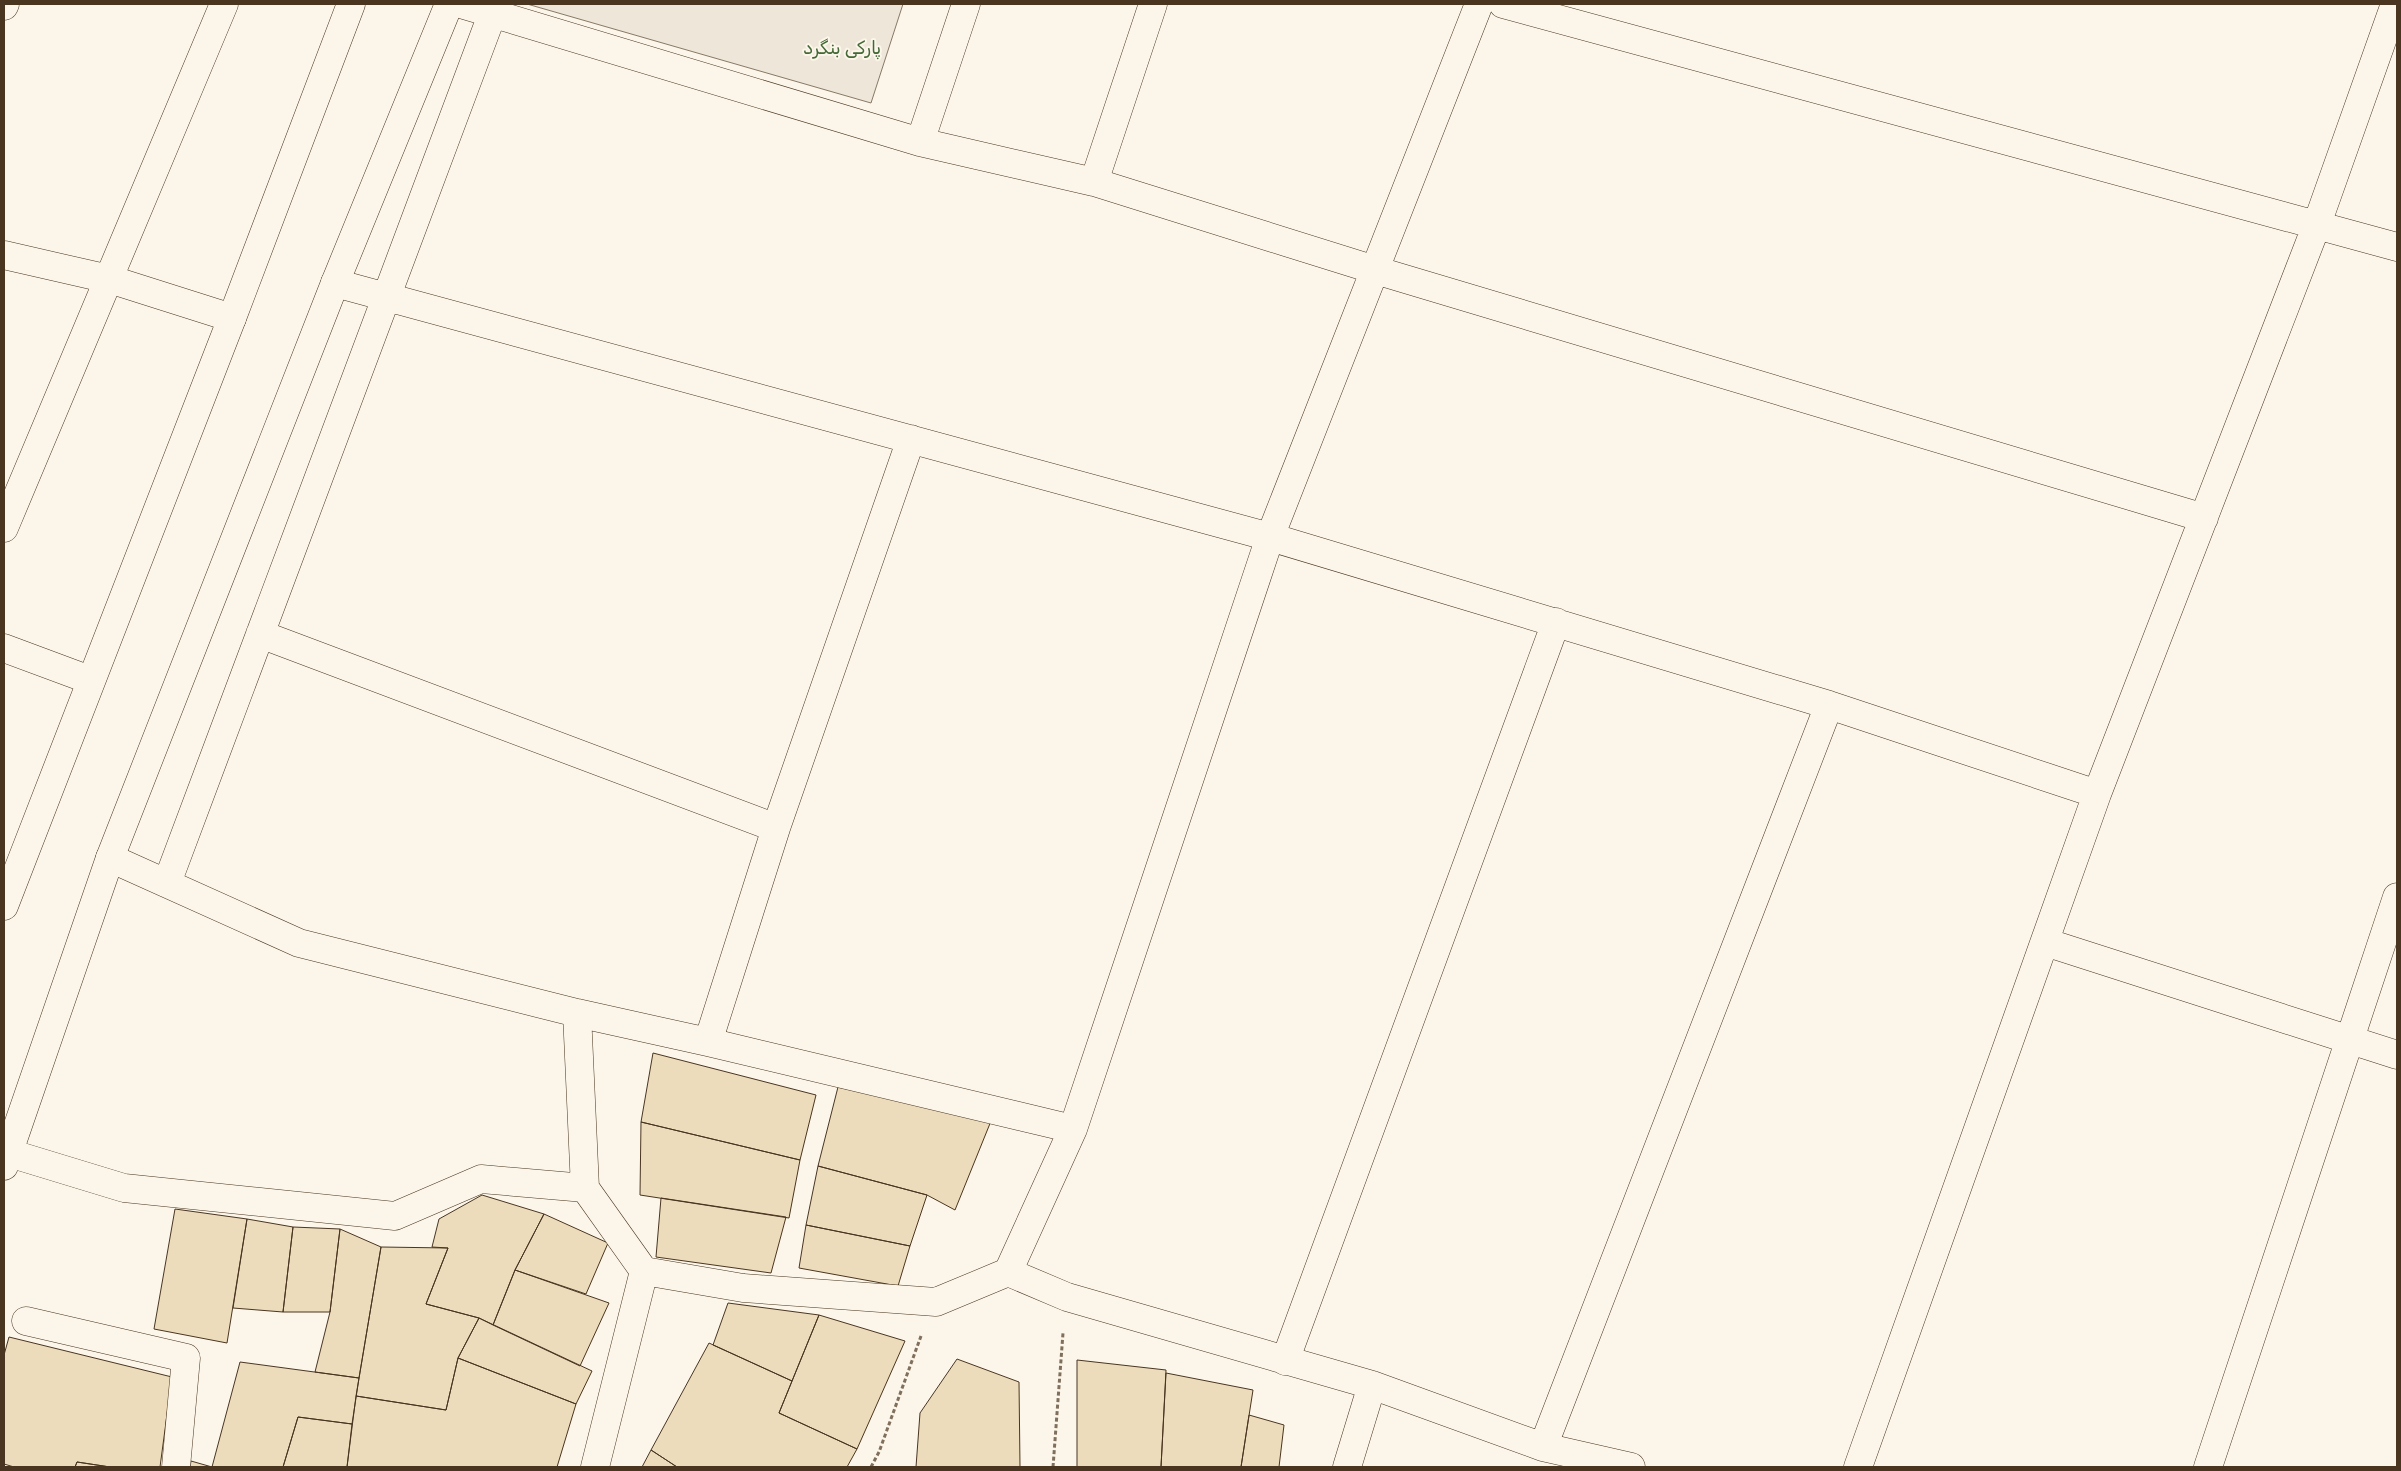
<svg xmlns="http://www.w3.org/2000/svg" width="2401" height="1471" font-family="Rubik,Cairo,sans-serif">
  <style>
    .green { fill: #ede6d9; stroke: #887966 }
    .building { fill: #ecdcbc; stroke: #4a3520 }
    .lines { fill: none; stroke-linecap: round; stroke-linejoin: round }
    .pedestrian-casing { stroke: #4a3520; stroke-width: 29 }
    .minor-casing { stroke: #4a3520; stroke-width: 29 }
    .trunk-casing { stroke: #4a3520; stroke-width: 29 }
    .path { stroke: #7f6f5c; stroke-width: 3; stroke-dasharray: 4 2.5; stroke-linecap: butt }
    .pedestrian { stroke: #fbf6e9; stroke-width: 28 }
    .minor { stroke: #fbf6e9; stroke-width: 28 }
    .trunk { stroke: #fbf6e9; stroke-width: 28 }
    .labels { text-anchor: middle; stroke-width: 4; stroke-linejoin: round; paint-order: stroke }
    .park-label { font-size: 18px; fill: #436837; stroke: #fbf6e9 }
  </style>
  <rect width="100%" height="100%" fill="#fbf6e9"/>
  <!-- green -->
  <path class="green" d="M527,4H903L871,103Z"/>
  <!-- building -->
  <path class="building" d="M653,1053L816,1095L800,1160L641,1122Z
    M838,1087L991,1121L955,1210L927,1195L818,1166Z
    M641,1122L800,1160L789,1218L640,1195Z
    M818,1166L927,1195L910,1246L806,1225Z
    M482,1195L544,1214L515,1270L493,1325L479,1318L426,1304L448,1248L432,1247L439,1219Z
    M661,1198L786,1217L771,1273L656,1257Z
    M175,1209L247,1219L227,1343L154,1329Z
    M544,1214L608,1243L586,1294L515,1270Z
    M247,1219L293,1227L283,1312L233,1308Z
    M806,1225L910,1246L898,1286L799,1268Z
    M293,1227L340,1229L330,1312H283Z
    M340,1229L381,1247L359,1378L315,1372L330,1312Z
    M381,1247L448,1248L426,1304L479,1318L458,1358L446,1410L356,1396Z
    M515,1270L609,1303L580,1366L493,1325Z
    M728,1303L819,1315L792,1381L713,1345Z
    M819,1315L905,1341L857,1449L779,1413Z
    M479,1318L592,1371L576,1404L458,1358Z
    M9,1337L172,1377L160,1467H110L77,1462L75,1467H14L4,1464V1355Z
    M709,1343L792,1381L779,1413L857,1449L847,1467H677L651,1450Z
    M458,1358L576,1404L557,1467H347L356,1396L446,1410Z
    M957,1359L1019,1382L1020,1467H916L920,1413Z
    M1077,1360L1166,1370L1161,1467H1077Z
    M240,1362L359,1378L352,1424L298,1417L283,1467H212Z
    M1166,1373L1253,1390L1241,1467H1161Z
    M1249,1415L1284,1425L1279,1467H1241Z
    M298,1417L352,1424L347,1467H283Z
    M651,1450L677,1467H642Z
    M191,1461L212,1467H213H190Z
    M77,1462L110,1467H75Z"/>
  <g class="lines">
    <defs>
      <path id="pedestrian" d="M26,1321L186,1358L176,1467"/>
      <path id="minor" d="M461,4L920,142L1094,182L1375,270L2204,518
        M1503,4L2397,247
        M4,6L5,4
        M920,142L966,4
        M1094,182L1153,4
        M4,255L109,279L232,318
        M335,283L1270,537L1829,705L2097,794
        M4,528L224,4
        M260,634L776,828
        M4,648L90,680
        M110,858L299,943L577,1013L708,1042L1073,1129
        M167,883L496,4
        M2045,942L2397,1055
        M577,1013L585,1188
        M708,1042L776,828L911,439
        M9,1153L124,1188L395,1216L481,1179L585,1188L644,1271L743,1288L936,1302L1008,1272L1073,1129L1270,537L1479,4
        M1008,1272L1067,1297L1372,1385L1543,1447L1631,1467
        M1285,1361L1556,622
        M1543,1447L1829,705
        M595,1467L644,1271
        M1347,1467L1372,1385
        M1858,1467L2097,794L2317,224L2395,4
        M2208,1467L2397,897"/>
      <path id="trunk" d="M4,906L232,318L351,4
        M4,1166L110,858L335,283L449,4"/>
    </defs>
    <!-- pedestrian casing -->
    <use href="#pedestrian" class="pedestrian-casing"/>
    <!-- minor casing -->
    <use href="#minor" class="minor-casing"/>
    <!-- trunk casing -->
    <use href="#trunk" class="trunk-casing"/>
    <!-- path -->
    <path class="path" d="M871,1467L879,1452L921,1336
      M1053,1467L1063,1333"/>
    <!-- pedestrian -->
    <use href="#pedestrian" class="pedestrian"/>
    <!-- minor -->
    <use href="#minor" class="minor"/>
    <!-- trunk -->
    <use href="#trunk" class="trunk"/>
  </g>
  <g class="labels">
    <!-- park labels -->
    <g class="park-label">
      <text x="842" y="54">پارکی بنگرد</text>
    </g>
  </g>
  <!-- border -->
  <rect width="2401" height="1471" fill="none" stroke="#4a3520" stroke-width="10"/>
</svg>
